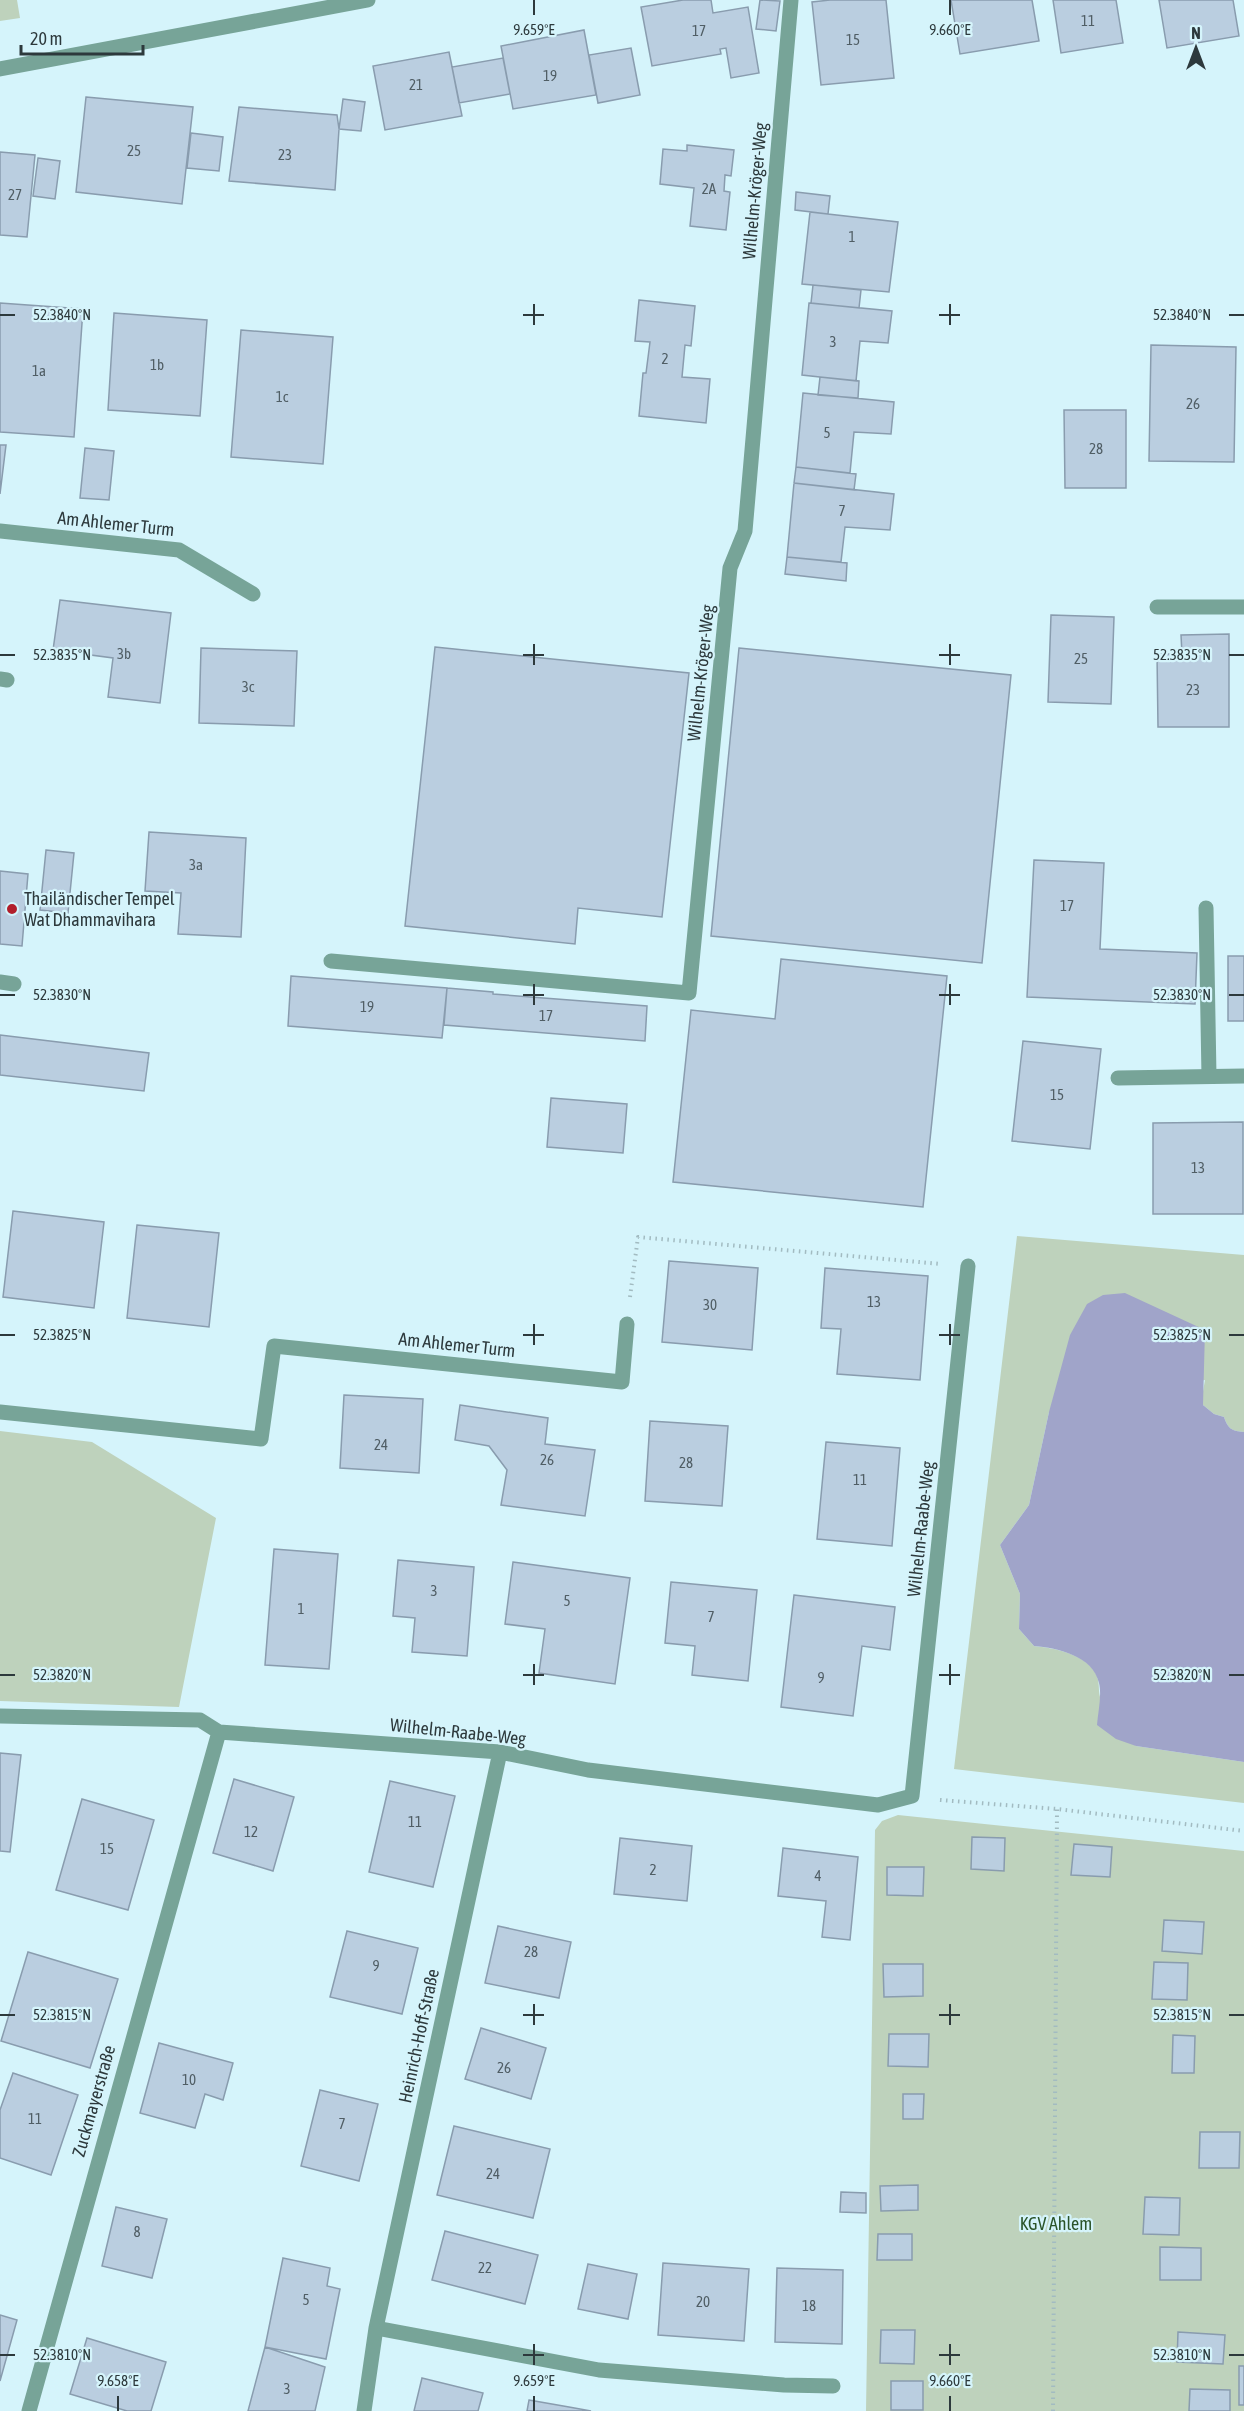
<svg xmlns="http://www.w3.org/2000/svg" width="1244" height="2411" font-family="'Asap Condensed',sans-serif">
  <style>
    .green { fill: #bed2bc }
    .water { fill: #a0a4c9 }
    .building { fill: #bacee0; stroke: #899cae; stroke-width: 1.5 }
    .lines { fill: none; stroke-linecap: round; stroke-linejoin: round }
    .path { stroke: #a2bbc1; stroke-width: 4; stroke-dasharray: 1.5 4.5; stroke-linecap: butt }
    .lane { stroke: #77a498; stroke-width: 15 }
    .street { stroke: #77a498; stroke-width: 15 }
    .ticks { fill: none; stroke: #2d393c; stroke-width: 2 }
    .poi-dot { fill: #b11e2b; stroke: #d5f4fb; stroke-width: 2 }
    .labels { text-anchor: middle; stroke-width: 4.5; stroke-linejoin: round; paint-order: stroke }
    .number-label { font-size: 15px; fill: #505e65 }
    .street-label { font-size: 18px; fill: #2d393c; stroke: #d5f4fb }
    .poi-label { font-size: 18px; fill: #2d393c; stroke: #d5f4fb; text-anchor: start }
    .park-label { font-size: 18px; fill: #2b5429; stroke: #d5f4fb }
    .ticks-label { font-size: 15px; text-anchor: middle; fill: #2d393c; stroke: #d5f4fb; stroke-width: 4.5; stroke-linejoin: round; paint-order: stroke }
  </style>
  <rect width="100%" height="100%" fill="#d5f4fb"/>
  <!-- green -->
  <path class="green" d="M0,0H17L20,18L0,21Z
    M1017,1236L1244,1255V1432C1232,1431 1228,1429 1224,1417L1214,1414L1203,1405L1202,1397L1205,1380L1049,1412L1029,1505L1000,1545L1020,1594L1019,1629L1034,1646C1054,1648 1086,1654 1096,1674C1100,1682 1098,1689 1100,1697C1102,1706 1128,1736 1136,1746L1244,1762V1803L954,1769Z
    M0,1431L92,1442L216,1518L179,1707L0,1701Z
    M898,1815L1244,1851V2411H866L875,1830L882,1821Z"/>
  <!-- water -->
  <path class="water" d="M1125,1293L1205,1330L1203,1405L1214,1414L1224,1417C1228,1429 1232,1431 1244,1432V1762L1136,1746L1116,1739L1097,1725C1098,1712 1102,1696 1099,1683C1093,1656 1058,1648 1034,1646L1019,1629L1020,1594L1000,1545L1029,1505L1049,1412L1070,1335L1087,1304L1103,1295Z"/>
  <!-- building -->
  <path class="building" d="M683,0H711L713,13L748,7L759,73L731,78L726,48L720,49L721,54L652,66L641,7Z
    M760,0L780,1L776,31L756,29Z
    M830,0H886L894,78L821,85L812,2Z
    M951,0H1032L1039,41L960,54Z
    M1053,0H1116L1123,43L1061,53Z
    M1159,0H1233L1239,36L1167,48Z
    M584,30L596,95L513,109L501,46Z
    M631,48L640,95L598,103L589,55Z
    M449,52L462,116L385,130L373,66Z
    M503,58L510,94L459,103L452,67Z
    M86,97L193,107L182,204L76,192Z
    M343,99L365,102L361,131L339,129Z
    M239,107L337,115L339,129L335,190L229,181Z
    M191,133L223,137L219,171L187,168Z
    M687,145L734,150L731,176L725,175L724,191L730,192L726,230L690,226L694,188L660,184L663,149L687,151Z
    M0,152L35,155L27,237L0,235Z
    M38,158L60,161L55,199L33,196Z
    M796,192L830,196L828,214L795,210Z
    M810,212L898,222L889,292L802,284Z
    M813,285L861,290L859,308L811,303Z
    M639,300L695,306L691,346L685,345L682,377L710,379L706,423L639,416L643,373H646L650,342L635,341Z
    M0,303L83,309L74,437L0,432Z
    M809,303L892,311L888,343L860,341L856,381L802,375Z
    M114,313L207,320L200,416L108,410Z
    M241,330L333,337L323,464L231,457Z
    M1151,345L1236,347L1234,462L1149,461Z
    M820,377L859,381L858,398L818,395Z
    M803,393L894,402L891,434L854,432L850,473L796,467Z
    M1064,410H1126V488H1065Z
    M0,445H6L0,494Z
    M85,448L114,451L109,500L80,498Z
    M796,467L856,474L854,490L794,483Z
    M794,483L894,494L890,530L845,527L841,562L787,557Z
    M787,557L847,563L846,581L785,574Z
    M60,600L171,613L160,703L108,697L113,658L53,650Z
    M1051,615L1114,617L1111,704L1048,702Z
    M1229,634V727H1158L1157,654H1182L1181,635Z
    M435,647L689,673L662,917L578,908L575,944L405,926Z
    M201,648L297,651L294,726L199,723Z
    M739,648L1011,675L982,963L711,936Z
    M149,832L246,838L241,937L178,934L181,893L145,891Z
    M46,850L74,853L68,913L40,910Z
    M1034,860L1104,863L1100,949L1197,953L1195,1004L1027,997Z
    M0,871L28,874L22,946L0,944Z
    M1228,956H1244V1021H1228Z
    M781,959L947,976L923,1207L673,1182L691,1010L775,1019Z
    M291,976L447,988L442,1038L288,1026Z
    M447,988L493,992V994L647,1006L645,1041L444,1025Z
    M0,1035L149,1053L144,1091L0,1075Z
    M1023,1041L1101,1049L1090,1149L1012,1141Z
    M551,1098L627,1104L623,1153L547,1147Z
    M1243,1122V1214H1153V1123Z
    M13,1211L104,1222L94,1308L3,1297Z
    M137,1225L219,1233L209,1327L127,1318Z
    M669,1261L758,1268L752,1350L662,1342Z
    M825,1268L928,1276L920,1380L837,1374L841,1329L821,1328Z
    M344,1395L423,1399L419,1473L340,1468Z
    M460,1405L548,1418L545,1444L595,1450L585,1516L501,1505L507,1470L489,1446L455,1440Z
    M650,1421L728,1426L722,1506L645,1501Z
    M826,1442L900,1448L892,1546L817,1539Z
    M274,1549L338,1554L329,1669L265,1665Z
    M398,1560L474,1567L467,1656L412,1652L415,1618L393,1616Z
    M513,1562L630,1578L615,1684L539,1673L545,1629L505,1624Z
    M671,1582L757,1590L748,1681L692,1675L695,1646L665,1643Z
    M794,1595L895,1607L890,1650L862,1646L853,1716L781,1707Z
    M0,1753L21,1755L10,1852L0,1851Z
    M234,1779L294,1797L273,1871L213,1853Z
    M390,1781L455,1796L433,1887L369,1872Z
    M82,1799L154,1820L128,1910L56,1890Z
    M972,1837L1005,1838L1004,1871L971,1869Z
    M620,1838L692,1846L687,1901L614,1894Z
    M1074,1844L1112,1847L1110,1877L1071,1875Z
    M783,1848L858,1857L850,1940L822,1937L826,1901L778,1896Z
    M887,1867H924L923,1896L887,1895Z
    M1164,1920L1204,1922L1202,1954L1162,1951Z
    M498,1926L571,1942L559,1998L485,1983Z
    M347,1931L418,1948L402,2014L330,1997Z
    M28,1952L118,1979L90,2068L1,2041Z
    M1154,1962L1188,1963L1187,2000L1152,1999Z
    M883,1964H923V1996L884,1997Z
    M481,2028L546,2048L531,2099L465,2079Z
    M889,2034H929L928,2067L888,2066Z
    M1173,2035L1195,2036L1194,2073H1172Z
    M159,2043L233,2063L223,2100L205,2094L195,2128L140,2113Z
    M13,2073L78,2095L51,2175L0,2158V2110Z
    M320,2090L378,2104L359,2181L301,2166Z
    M903,2094H924L923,2119H903Z
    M454,2126L550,2149L533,2218L437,2195Z
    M1200,2132H1240L1239,2168H1199Z
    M918,2185V2210L881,2211L880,2186Z
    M841,2192L866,2193V2213L840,2212Z
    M1145,2197L1180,2198L1179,2235L1143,2234Z
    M116,2207L167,2219L152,2278L102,2266Z
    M445,2231L538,2255L525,2304L432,2280Z
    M878,2234H912V2260H877Z
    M1160,2247L1201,2248V2280H1160Z
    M283,2258L330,2268L327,2286L340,2289L326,2359L265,2347Z
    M663,2263L749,2269L744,2341L658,2335Z
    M588,2264L637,2274L628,2319L578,2309Z
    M777,2268L843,2270L842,2344L775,2342Z
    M0,2315L17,2320L0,2381Z
    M881,2330H915L914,2364L880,2363Z
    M1178,2332L1225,2335L1223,2364L1177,2362Z
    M87,2338L166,2362L151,2411H127L70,2394Z
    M265,2347L325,2367L315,2411H248Z
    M1239,2366H1244V2405H1239Z
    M422,2378L483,2393L478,2411H414Z
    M891,2381H923V2410H891Z
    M1190,2389L1230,2390V2411H1189Z
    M529,2400L569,2407L591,2411H527Z"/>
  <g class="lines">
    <!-- path -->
    <path class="path" d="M630,1297L638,1237L941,1264
      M940,1800L1057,1809L1244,1831
      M1053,2411L1057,1809"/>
    <!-- lane -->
    <path class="lane" d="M0,679L7,680
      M1206,908L1209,1076
      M0,982L14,984"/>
    <!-- street -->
    <path class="street" d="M0,69L368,0
      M0,531L179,550L253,594
      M1157,607H1244
      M331,961L689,993L730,568L745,531L791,0
      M1118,1078L1244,1076
      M0,1412L261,1439L274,1346L622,1382L627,1324
      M0,1716L200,1720L219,1732L500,1752L588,1770L878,1805L912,1796L968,1266
      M376,2328L599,2370L784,2385L833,2386
      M29,2411L219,1732
      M364,2411L376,2328L500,1752"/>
  </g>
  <!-- ticks -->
  <path class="ticks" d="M534,0V15M950,0V15M534,304V325M950,304V325M0,315H15M523,315H544M939,315H960M1229,315H1244M534,644V665M950,644V665M0,655H15M523,655H544M939,655H960M1229,655H1244M534,984V1005M950,984V1005M0,995H15M523,995H544M939,995H960M1229,995H1244M534,1324V1345M950,1324V1345M0,1335H15M523,1335H544M939,1335H960M1229,1335H1244M534,1664V1685M950,1664V1685M0,1675H15M523,1675H544M939,1675H960M1229,1675H1244M534,2004V2025M950,2004V2025M0,2015H15M523,2015H544M939,2015H960M1229,2015H1244M534,2344V2365M950,2344V2365M0,2355H15M523,2355H544M939,2355H960M1229,2355H1244M118,2396V2411M534,2396V2411M950,2396V2411"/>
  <!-- markers -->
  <circle class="poi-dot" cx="12" cy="909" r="6"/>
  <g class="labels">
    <!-- number labels -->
    <g class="number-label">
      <text x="1088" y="26">11</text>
      <text x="699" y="36">17</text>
      <text x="853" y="45">15</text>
      <text x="550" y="81">19</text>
      <text x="416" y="90">21</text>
      <text x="134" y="156">25</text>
      <text x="285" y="160">23</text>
      <text x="709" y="194">2A</text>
      <text x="15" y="200">27</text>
      <text x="852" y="242">1</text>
      <text x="833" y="347">3</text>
      <text x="665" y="364">2</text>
      <text x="157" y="370">1b</text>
      <text x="39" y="376">1a</text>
      <text x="282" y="402">1c</text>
      <text x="1193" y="409">26</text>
      <text x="827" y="438">5</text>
      <text x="1096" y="454">28</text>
      <text x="842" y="516">7</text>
      <text x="124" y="659">3b</text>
      <text x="1081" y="664">25</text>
      <text x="248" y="692">3c</text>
      <text x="1193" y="695">23</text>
      <text x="196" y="870">3a</text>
      <text x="1067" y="911">17</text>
      <text x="367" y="1012">19</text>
      <text x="546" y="1021">17</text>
      <text x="1057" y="1100">15</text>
      <text x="1198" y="1173">13</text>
      <text x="874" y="1307">13</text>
      <text x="710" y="1310">30</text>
      <text x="381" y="1450">24</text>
      <text x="547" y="1465">26</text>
      <text x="686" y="1468">28</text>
      <text x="860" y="1485">11</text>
      <text x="434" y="1596">3</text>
      <text x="567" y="1606">5</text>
      <text x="301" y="1614">1</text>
      <text x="711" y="1622">7</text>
      <text x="821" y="1683">9</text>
      <text x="415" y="1827">11</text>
      <text x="251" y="1837">12</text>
      <text x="107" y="1854">15</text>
      <text x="653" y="1875">2</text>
      <text x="818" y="1881">4</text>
      <text x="531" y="1957">28</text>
      <text x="376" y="1971">9</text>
      <text x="504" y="2073">26</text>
      <text x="189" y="2085">10</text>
      <text x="35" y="2124">11</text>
      <text x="342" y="2129">7</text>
      <text x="493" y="2179">24</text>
      <text x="137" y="2237">8</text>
      <text x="485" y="2273">22</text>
      <text x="306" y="2305">5</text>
      <text x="703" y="2307">20</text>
      <text x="809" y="2311">18</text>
      <text x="287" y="2394">3</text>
    </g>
    <!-- street labels -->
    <g class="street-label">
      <text transform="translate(755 191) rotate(-85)" y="6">Wilhelm-Kröger-Weg</text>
      <text transform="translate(116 524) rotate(6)" y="6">Am Ahlemer Turm</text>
      <text transform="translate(701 673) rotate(-84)" y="6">Wilhelm-Kröger-Weg</text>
      <text transform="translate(457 1345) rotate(6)" y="6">Am Ahlemer Turm</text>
      <text transform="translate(921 1529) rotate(-84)" y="6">Wilhelm-Raabe-Weg</text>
      <text transform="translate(458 1732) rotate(6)" y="6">Wilhelm-Raabe-Weg</text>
      <text transform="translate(419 2036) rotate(-78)" y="6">Heinrich-Hoff-Straße</text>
      <text transform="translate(94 2101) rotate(-74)" y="6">Zuckmayerstraße</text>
    </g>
    <!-- poi labels -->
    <g class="poi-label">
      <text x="24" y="905">Thailändischer Tempel<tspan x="24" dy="21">Wat Dhammavihara</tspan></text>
    </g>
    <!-- park labels -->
    <g class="park-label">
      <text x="1056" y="2230">KGV Ahlem</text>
    </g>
  </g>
  <g class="ticks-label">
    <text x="534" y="35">9.659°E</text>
    <text x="950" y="35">9.660°E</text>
    <text x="62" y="320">52.3840°N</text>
    <text x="1182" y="320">52.3840°N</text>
    <text x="62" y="660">52.3835°N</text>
    <text x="1182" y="660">52.3835°N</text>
    <text x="62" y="1000">52.3830°N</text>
    <text x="1182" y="1000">52.3830°N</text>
    <text x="62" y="1340">52.3825°N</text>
    <text x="1182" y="1340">52.3825°N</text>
    <text x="62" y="1680">52.3820°N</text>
    <text x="1182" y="1680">52.3820°N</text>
    <text x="62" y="2020">52.3815°N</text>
    <text x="1182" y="2020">52.3815°N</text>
    <text x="62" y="2360">52.3810°N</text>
    <text x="1182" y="2360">52.3810°N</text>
    <text x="118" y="2386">9.658°E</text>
    <text x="534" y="2386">9.659°E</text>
    <text x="950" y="2386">9.660°E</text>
  </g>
  <!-- north arrow -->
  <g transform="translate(1196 48)" stroke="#d5f4fb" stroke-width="4.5" paint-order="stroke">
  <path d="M0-4.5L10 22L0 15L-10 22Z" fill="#2d393c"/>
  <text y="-9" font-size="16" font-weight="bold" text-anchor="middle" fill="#2d393c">N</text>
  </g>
  <!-- scale -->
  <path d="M21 45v9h122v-9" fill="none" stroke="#2d393c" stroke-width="3"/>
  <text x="30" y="45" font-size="18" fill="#2d393c" stroke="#d5f4fb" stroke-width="4.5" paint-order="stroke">20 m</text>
</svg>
